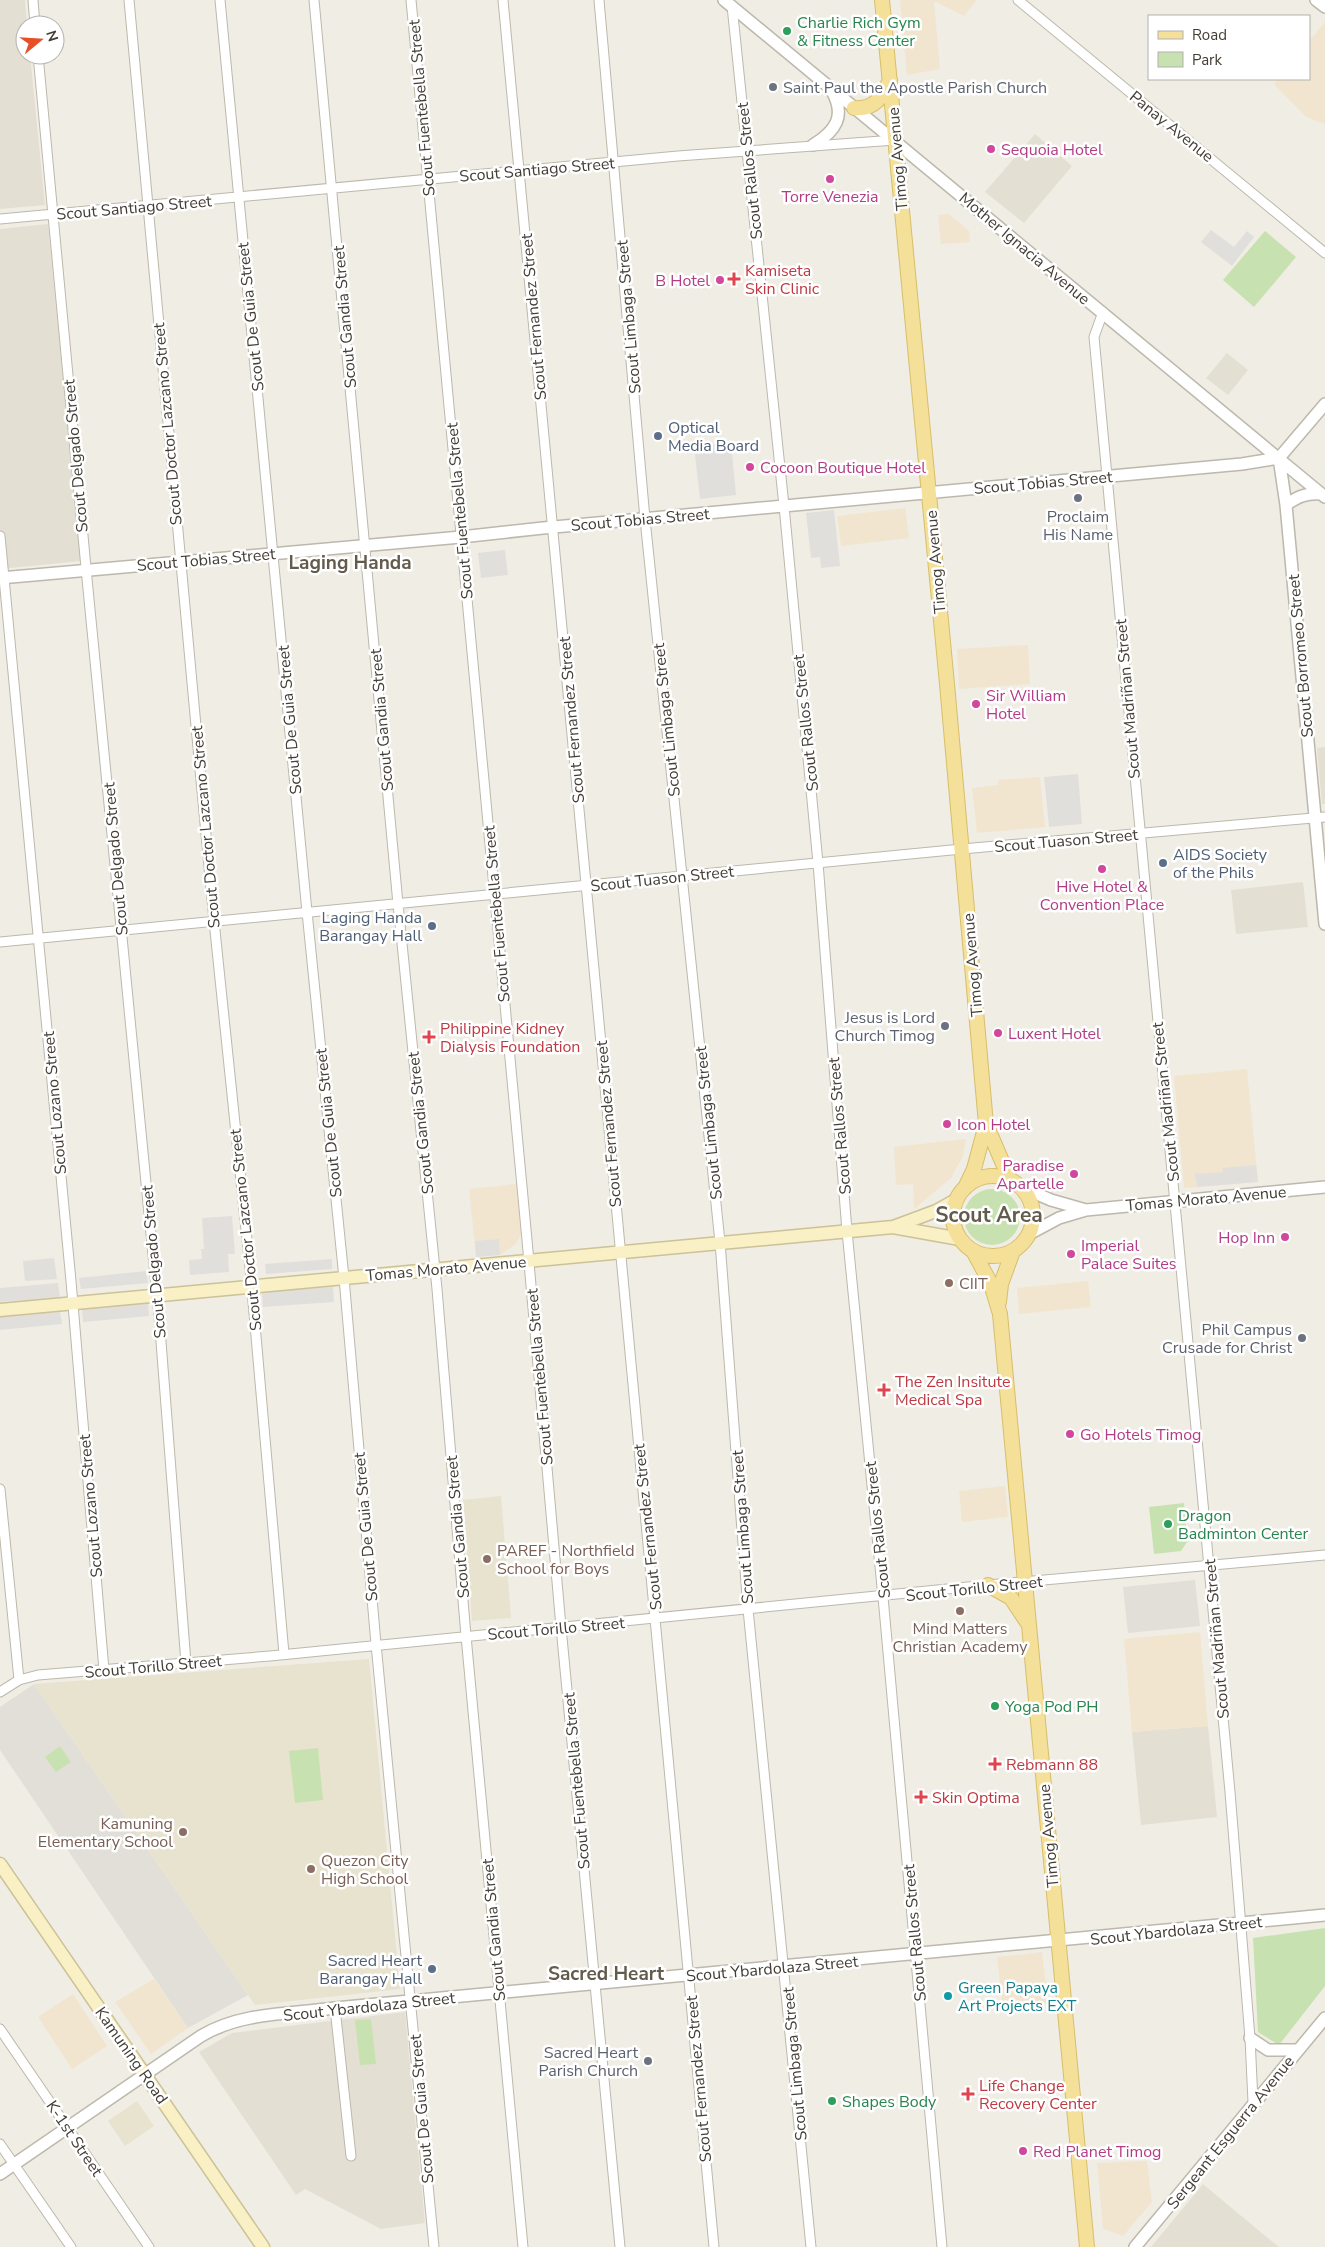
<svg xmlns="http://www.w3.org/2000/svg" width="1325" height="2247" font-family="'Nunito Sans',sans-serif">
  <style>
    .residential { fill: #e4dfd3 }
    .commercial { fill: #f1e5d0 }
    .industrial { fill: #e2dfd9 }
    .education { fill: #e8e3cf }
    .green { fill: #c8e1b0 }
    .parking { fill: #e1dfdc }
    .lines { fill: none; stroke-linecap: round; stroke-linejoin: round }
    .minor-casing { stroke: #bdb8ab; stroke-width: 11 }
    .tertiary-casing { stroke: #bdb8ab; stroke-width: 14 }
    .secondary-casing { stroke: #ccc197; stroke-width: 15 }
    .primary-casing { stroke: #d7be6b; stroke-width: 16 }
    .minor { stroke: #fff; stroke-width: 9 }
    .tertiary { stroke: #fff; stroke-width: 11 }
    .secondary { stroke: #f9f0c5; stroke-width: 12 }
    .primary { stroke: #f4e099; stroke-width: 14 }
    .leisure-dot { fill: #2e9e5b; stroke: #fff; stroke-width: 2 }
    .worship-dot { fill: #6b7280; stroke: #fff; stroke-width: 2 }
    .hotel-dot { fill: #d1479c; stroke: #fff; stroke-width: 2 }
    .health-dot { fill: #e0444e; stroke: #fff; stroke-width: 2 }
    .service-dot { fill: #5c6f8a; stroke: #fff; stroke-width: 2 }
    .education-dot { fill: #8d6e63; stroke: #fff; stroke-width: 2 }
    .culture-dot { fill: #0f9aa8; stroke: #fff; stroke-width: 2 }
    .labels { text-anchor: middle; stroke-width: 5; stroke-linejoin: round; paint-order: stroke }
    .leisure-label { font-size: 16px; fill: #27864d; stroke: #fff; text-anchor: start }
    .worship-label { font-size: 16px; fill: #5b616d; stroke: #fff; text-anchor: end }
    .street-label { font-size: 16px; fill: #423d35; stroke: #fff }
    .hotel-label { font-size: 16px; fill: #b23c85; stroke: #fff; text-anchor: start }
    .health-label { font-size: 16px; fill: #be3a42; stroke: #fff; text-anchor: start }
    .service-label { font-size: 16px; fill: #4e5e75; stroke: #fff; text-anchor: start }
    .education-label { font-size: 16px; fill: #785e54; stroke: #fff; text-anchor: start }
    .culture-label { font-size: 16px; fill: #0d838f; stroke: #fff; text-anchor: start }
    .quarter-label { font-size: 19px; font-weight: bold; fill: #635c4d; stroke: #fff }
    .district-label { font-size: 21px; font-weight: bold; fill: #635c4d; stroke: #fff }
  </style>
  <rect width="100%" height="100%" fill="#f0ede4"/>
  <!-- residential -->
  <path class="residential" d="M0,0H25L27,25H25V55H30L45,205L0,209Z
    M1035,134L1072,166L1024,223L985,192Z
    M48,224L81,561L0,569V229Z
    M1227,353L1248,370L1228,395L1206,378Z
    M1325,747V804H1322L1317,748Z
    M1303,882L1308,927L1236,934L1231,890Z
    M1208,1726L1217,1817L1141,1825L1132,1732Z
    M405,2012L425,2223L381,2229L305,2189L296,2195L199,2052L232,2033Z
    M1203,2184L1263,2234L1279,2247H1151Z"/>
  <!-- commercial -->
  <path class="commercial" d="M900,0H977L964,16L934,1L940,69L907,75Z
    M1325,22V124L1306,117L1274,84L1278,79H1309V41Z
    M949,214L969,231L970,242L941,244L938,215Z
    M905,508L909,538L841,546L837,516Z
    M1028,645L1030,684L959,689L957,649Z
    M1040,777L1045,827L977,833L972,788L998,785V780Z
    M1247,1069L1258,1182L1184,1188L1174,1076Z
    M966,1139L963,1156L951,1178L914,1209L913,1184L896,1185L894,1147Z
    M516,1184L524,1229L520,1236L516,1244L500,1255L476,1257L469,1189Z
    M1088,1281L1091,1307L1019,1314L1017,1288Z
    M1005,1486L1008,1517L962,1522L959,1491Z
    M1200,1632L1208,1726L1132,1732L1124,1639Z
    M1042,1952L1048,2005L1003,2010L997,1957Z
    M154,1979L188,2028L151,2054L115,2002Z
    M73,1994L107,2046L72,2069L38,2017Z
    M1147,2161L1152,2202L1123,2236L1103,2229L1097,2163Z"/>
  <!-- industrial -->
  <path class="industrial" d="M1195,1580L1200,1626L1128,1633L1123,1587Z
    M34,1684L248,1995L188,2028L0,1750V1707Z"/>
  <!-- education -->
  <path class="education" d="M501,1496L511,1618L472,1621L463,1500Z
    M369,1659L400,1989L255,2005L34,1684Z
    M137,2101L154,2126L125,2146L108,2121Z"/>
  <!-- green -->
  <path class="green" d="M1265,231L1296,257L1254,307L1223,280Z
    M964 1217a28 28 0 1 1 56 0a28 28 0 1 1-56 0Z
    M1184,1503L1187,1542L1181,1551L1154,1554L1149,1507Z
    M60,1746L71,1762L56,1772L45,1757Z
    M318,1748L323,1800L295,1803L289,1751Z
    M1325,1928V1986L1279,2045L1258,2032L1253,1938Z
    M371,2019L376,2064L360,2065L355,2020Z"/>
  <!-- parking -->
  <path class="parking" d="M1211,230L1234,247L1247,231L1254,237L1232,266L1201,242Z
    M731,443L736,495L700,499L694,446Z
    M834,510L840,566L821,568L820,557L811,558L806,513Z
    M505,550L508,575L481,578L478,553Z
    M1078,774L1082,824L1049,827L1044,777Z
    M1256,1165L1258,1182L1197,1187L1195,1174L1223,1172V1168Z
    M232,1216L235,1254H228L229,1272L190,1275L189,1260L202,1259L201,1249H204L202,1218Z
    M499,1239L500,1255L476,1257L475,1241Z
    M54,1258L57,1279L25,1281L23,1261Z
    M332,1259V1269L266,1274L265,1264Z
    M146,1271L148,1283L81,1289L79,1278Z
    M58,1283L60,1298L0,1302V1288Z
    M333,1287L334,1302L263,1307L262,1292Z
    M148,1303L149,1316L83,1322L82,1309Z
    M60,1312L62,1324L0,1330V1317Z"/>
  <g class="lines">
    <defs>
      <path id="minor" d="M33,0L35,25
        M129,0L214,921L250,1268L284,1654
        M220,0L307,912L344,1278L376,1644L434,2247
        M314,0L398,904L437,1289L466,1636L523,2247
        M411,0L527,1240L561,1627L620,2247
        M503,0L714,2247
        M599,0L645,519L720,1242L748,1609L811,2247
        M1018,0L1325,253
        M732,6L784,506L818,863L847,1231L883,1597L942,2247
        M38,55L88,589L159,1316L186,1663
        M0,219L678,156L895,140
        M1103,312L1094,337L1230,1792L1250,2038L1253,2102
        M0,536L71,1281L104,1670
        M0,942L962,849L1325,817
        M0,1489L19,1680
        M0,1692L19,1680L38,1675L270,1656L988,1585L1325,1555
        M335,2008L351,2156
        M0,2029L149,2247
        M0,2144L71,2247"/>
      <path id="tertiary" d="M724,0L1325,497
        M1316,0L1325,7
        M813,145C836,131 846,116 832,91
        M1325,404L1279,458L1286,505L1325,924
        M1286,505C1298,496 1307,493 1321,494
        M0,578L461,537L543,528L1242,464L1279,458
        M1019,1186L1051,1200L1086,1210
        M1029,1234L1059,1218L1086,1210L1325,1187
        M1250,2038L1268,2050H1297
        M0,2174L201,2036C241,2012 290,2014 335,2008L1325,1915
        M1135,2247L1325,2018"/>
      <path id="secondary" d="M893,1227L960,1239
        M0,1310L893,1227L936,1211L956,1200
        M0,1864L263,2247"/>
      <path id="primary" d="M882,0L947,684L986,1124L974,1169L965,1188
        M854,108C875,110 882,97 890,80
        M986,1124L1010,1180
        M953 1216a40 40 0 1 1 80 0a40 40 0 1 1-80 0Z
        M973,1251L991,1284L1000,1314L1087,2247
        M999,1302L1001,1284L1013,1251
        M988,1585L1011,1598L1027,1622"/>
    </defs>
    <!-- minor casing -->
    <use href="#minor" class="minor-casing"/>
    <!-- tertiary casing -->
    <use href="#tertiary" class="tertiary-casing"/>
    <!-- secondary casing -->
    <use href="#secondary" class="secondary-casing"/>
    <!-- primary casing -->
    <use href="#primary" class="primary-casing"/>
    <!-- minor -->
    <use href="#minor" class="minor"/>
    <!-- tertiary -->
    <use href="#tertiary" class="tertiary"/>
    <!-- secondary -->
    <use href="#secondary" class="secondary"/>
    <!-- primary -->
    <use href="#primary" class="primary"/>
  </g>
  <!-- markers -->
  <g class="leisure-dot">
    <circle cx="787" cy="31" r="5"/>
    <circle cx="1168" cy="1524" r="5"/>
    <circle cx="995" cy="1706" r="5"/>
    <circle cx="832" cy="2101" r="5"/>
  </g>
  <g class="worship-dot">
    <circle cx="773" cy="87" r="5"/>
    <circle cx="1078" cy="498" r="5"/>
    <circle cx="945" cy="1026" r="5"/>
    <circle cx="1302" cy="1338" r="5"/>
    <circle cx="648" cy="2061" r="5"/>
  </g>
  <g class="hotel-dot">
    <circle cx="991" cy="149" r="5"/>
    <circle cx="830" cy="179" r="5"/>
    <circle cx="720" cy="280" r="5"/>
    <circle cx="750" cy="467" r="5"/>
    <circle cx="976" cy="704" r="5"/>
    <circle cx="1102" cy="869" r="5"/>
    <circle cx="998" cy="1033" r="5"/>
    <circle cx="947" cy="1124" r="5"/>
    <circle cx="1074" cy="1174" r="5"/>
    <circle cx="1285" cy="1237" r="5"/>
    <circle cx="1071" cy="1254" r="5"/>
    <circle cx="1070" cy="1434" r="5"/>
    <circle cx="1023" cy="2151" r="5"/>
  </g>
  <g class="health-dot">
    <path d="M731.5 271.5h5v5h5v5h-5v5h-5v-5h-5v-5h5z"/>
    <path d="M426.5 1029.5h5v5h5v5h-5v5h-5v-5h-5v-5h5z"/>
    <path d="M881.5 1382.5h5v5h5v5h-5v5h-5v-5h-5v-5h5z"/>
    <path d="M992.5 1756.5h5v5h5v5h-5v5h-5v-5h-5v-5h5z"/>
    <path d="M918.5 1789.5h5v5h5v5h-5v5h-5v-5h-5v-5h5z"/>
    <path d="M965.5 2086.5h5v5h5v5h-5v5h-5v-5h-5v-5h5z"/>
  </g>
  <g class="service-dot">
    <circle cx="658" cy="436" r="5"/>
    <circle cx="1163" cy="863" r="5"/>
    <circle cx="432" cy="926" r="5"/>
    <circle cx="432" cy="1969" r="5"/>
  </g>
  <g class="education-dot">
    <circle cx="949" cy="1283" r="5"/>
    <circle cx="487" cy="1559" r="5"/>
    <circle cx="960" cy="1611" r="5"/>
    <circle cx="183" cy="1832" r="5"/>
    <circle cx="311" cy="1869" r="5"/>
  </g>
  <circle class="culture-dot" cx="948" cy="1996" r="5"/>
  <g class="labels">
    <!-- leisure labels -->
    <g class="leisure-label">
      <text x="797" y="28">Charlie Rich Gym<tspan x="797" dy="18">&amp; Fitness Center</tspan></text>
      <text x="1178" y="1521">Dragon<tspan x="1178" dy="18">Badminton Center</tspan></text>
      <text x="1005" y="1712">Yoga Pod PH</text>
      <text x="842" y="2107">Shapes Body</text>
    </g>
    <!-- worship labels -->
    <g class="worship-label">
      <text x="783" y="93" text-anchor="start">Saint Paul the Apostle Parish Church</text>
      <text x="1078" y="522" text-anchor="middle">Proclaim<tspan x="1078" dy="18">His Name</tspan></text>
      <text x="935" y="1023">Jesus is Lord<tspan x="935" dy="18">Church Timog</tspan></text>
      <text x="1292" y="1335">Phil Campus<tspan x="1292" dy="18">Crusade for Christ</tspan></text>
      <text x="638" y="2058">Sacred Heart<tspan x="638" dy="18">Parish Church</tspan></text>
    </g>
    <!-- street labels -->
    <g class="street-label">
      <text transform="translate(421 108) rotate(-95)" y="6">Scout Fuentebella Street</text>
      <text transform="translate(1172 126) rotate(39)" y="6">Panay Avenue</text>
      <text transform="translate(897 159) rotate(-95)" y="6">Timog Avenue</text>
      <text transform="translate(537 169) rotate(-5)" y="6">Scout Santiago Street</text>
      <text transform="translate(749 171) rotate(-96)" y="6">Scout Rallos Street</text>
      <text transform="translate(134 207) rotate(-5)" y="6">Scout Santiago Street</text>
      <text transform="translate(1025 248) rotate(40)" y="6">Mother Ignacia Avenue</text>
      <text transform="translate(250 317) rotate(-96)" y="6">Scout De Guia Street</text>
      <text transform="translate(344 317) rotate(-95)" y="6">Scout Gandia Street</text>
      <text transform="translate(533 317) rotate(-95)" y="6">Scout Fernandez Street</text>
      <text transform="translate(628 317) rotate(-95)" y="6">Scout Limbaga Street</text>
      <text transform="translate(167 424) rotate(-95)" y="6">Scout Doctor Lazcano Street</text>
      <text transform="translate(75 456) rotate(-95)" y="6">Scout Delgado Street</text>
      <text transform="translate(1043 482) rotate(-5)" y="6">Scout Tobias Street</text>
      <text transform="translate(459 511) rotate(-95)" y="6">Scout Fuentebella Street</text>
      <text transform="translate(640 519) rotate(-5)" y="6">Scout Tobias Street</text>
      <text transform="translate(206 559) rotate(-5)" y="6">Scout Tobias Street</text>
      <text transform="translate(935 562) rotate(-95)" y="6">Timog Avenue</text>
      <text transform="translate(1300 656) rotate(-95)" y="6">Scout Borromeo Street</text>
      <text transform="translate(1127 699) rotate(-95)" y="6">Scout Madriñan Street</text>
      <text transform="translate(289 720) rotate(-95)" y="6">Scout De Guia Street</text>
      <text transform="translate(381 720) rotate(-95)" y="6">Scout Gandia Street</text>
      <text transform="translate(571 720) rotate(-95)" y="6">Scout Fernandez Street</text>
      <text transform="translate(666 720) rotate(-96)" y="6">Scout Limbaga Street</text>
      <text transform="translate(805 723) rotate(-96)" y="6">Scout Rallos Street</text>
      <text transform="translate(205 827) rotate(-95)" y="6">Scout Doctor Lazcano Street</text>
      <text transform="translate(1066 840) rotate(-5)" y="6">Scout Tuason Street</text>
      <text transform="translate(115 859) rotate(-95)" y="6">Scout Delgado Street</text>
      <text transform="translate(662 878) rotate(-6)" y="6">Scout Tuason Street</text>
      <text transform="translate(496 914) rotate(-95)" y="6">Scout Fuentebella Street</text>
      <text transform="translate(972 965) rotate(-95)" y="6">Timog Avenue</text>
      <text transform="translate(1165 1102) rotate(-96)" y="6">Scout Madriñan Street</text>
      <text transform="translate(54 1103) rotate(-95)" y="6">Scout Lozano Street</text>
      <text transform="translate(328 1123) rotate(-96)" y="6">Scout De Guia Street</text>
      <text transform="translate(420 1123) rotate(-96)" y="6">Scout Gandia Street</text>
      <text transform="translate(708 1123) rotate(-96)" y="6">Scout Limbaga Street</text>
      <text transform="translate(608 1124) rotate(-95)" y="6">Scout Fernandez Street</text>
      <text transform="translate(839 1126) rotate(-95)" y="6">Scout Rallos Street</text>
      <text transform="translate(1206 1198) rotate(-5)" y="6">Tomas Morato Avenue</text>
      <text transform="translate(245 1230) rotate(-96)" y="6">Scout Doctor Lazcano Street</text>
      <text transform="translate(153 1262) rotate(-95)" y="6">Scout Delgado Street</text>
      <text transform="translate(446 1268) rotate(-5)" y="6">Tomas Morato Avenue</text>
      <text transform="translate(539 1377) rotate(-95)" y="6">Scout Fuentebella Street</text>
      <text transform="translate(90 1506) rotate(-95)" y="6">Scout Lozano Street</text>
      <text transform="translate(365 1527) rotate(-95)" y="6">Scout De Guia Street</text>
      <text transform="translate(457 1527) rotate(-95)" y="6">Scout Gandia Street</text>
      <text transform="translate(647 1527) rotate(-96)" y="6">Scout Fernandez Street</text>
      <text transform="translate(742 1527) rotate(-94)" y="6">Scout Limbaga Street</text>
      <text transform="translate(877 1530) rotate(-96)" y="6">Scout Rallos Street</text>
      <text transform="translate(974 1588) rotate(-6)" y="6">Scout Torillo Street</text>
      <text transform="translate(556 1628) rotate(-5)" y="6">Scout Torillo Street</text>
      <text transform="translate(1216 1639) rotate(-95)" y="6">Scout Madriñan Street</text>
      <text transform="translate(153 1666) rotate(-5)" y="6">Scout Torillo Street</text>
      <text transform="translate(576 1781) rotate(-95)" y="6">Scout Fuentebella Street</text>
      <text transform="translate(1048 1836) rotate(-95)" y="6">Timog Avenue</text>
      <text transform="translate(493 1930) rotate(-95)" y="6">Scout Gandia Street</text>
      <text transform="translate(1176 1930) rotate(-6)" y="6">Scout Ybardolaza Street</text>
      <text transform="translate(914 1933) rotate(-95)" y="6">Scout Rallos Street</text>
      <text transform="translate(772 1968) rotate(-5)" y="6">Scout Ybardolaza Street</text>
      <text transform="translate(369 2006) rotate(-6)" y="6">Scout Ybardolaza Street</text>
      <text transform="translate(132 2055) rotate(55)" y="6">Kamuning Road</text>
      <text transform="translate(794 2064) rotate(-95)" y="6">Scout Limbaga Street</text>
      <text transform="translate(698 2079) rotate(-95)" y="6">Scout Fernandez Street</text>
      <text transform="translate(421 2109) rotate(-95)" y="6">Scout De Guia Street</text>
      <text transform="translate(1230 2132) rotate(-51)" y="6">Sergeant Esguerra Avenue</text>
      <text transform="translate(75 2138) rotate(56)" y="6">K-1st Street</text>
    </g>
    <!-- hotel labels -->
    <g class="hotel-label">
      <text x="1001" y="155">Sequoia Hotel</text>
      <text x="830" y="202" text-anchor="middle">Torre Venezia</text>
      <text x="710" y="286" text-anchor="end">B Hotel</text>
      <text x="760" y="473">Cocoon Boutique Hotel</text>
      <text x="986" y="701">Sir William<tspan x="986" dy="18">Hotel</tspan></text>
      <text x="1102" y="892" text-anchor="middle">Hive Hotel &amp;<tspan x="1102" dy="18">Convention Place</tspan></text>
      <text x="1008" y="1039">Luxent Hotel</text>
      <text x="957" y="1130">Icon Hotel</text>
      <text x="1064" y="1171" text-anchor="end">Paradise<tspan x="1064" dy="18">Apartelle</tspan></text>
      <text x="1275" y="1243" text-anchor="end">Hop Inn</text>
      <text x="1081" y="1251">Imperial<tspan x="1081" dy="18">Palace Suites</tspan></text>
      <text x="1080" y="1440">Go Hotels Timog</text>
      <text x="1033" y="2157">Red Planet Timog</text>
    </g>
    <!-- health labels -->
    <g class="health-label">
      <text x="745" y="276">Kamiseta<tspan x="745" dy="18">Skin Clinic</tspan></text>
      <text x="440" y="1034">Philippine Kidney<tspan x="440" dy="18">Dialysis Foundation</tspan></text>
      <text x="895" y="1387">The Zen Insitute<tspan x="895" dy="18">Medical Spa</tspan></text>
      <text x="1006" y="1770">Rebmann 88</text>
      <text x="932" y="1803">Skin Optima</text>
      <text x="979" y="2091">Life Change<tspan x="979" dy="18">Recovery Center</tspan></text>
    </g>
    <!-- service labels -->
    <g class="service-label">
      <text x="668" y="433">Optical<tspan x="668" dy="18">Media Board</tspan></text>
      <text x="1173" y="860">AIDS Society<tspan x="1173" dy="18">of the Phils</tspan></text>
      <text x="422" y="923" text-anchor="end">Laging Handa<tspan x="422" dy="18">Barangay Hall</tspan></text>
      <text x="422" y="1966" text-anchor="end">Sacred Heart<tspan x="422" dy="18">Barangay Hall</tspan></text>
    </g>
    <!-- education labels -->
    <g class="education-label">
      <text x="959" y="1289">CIIT</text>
      <text x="497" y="1556">PAREF - Northfield<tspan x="497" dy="18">School for Boys</tspan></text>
      <text x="960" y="1634" text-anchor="middle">Mind Matters<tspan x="960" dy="18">Christian Academy</tspan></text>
      <text x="173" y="1829" text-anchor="end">Kamuning<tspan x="173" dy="18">Elementary School</tspan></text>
      <text x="321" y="1866">Quezon City<tspan x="321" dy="18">High School</tspan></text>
    </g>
    <!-- culture labels -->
    <g class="culture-label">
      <text x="958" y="1993">Green Papaya<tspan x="958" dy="18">Art Projects EXT</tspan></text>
    </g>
    <!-- quarter labels -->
    <g class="quarter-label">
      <text x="350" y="569">Laging Handa</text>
      <text x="606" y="1980">Sacred Heart</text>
    </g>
    <!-- district labels -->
    <g class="district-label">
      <text x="989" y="1222">Scout Area</text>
    </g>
  </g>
  <!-- legend -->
  <rect x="1148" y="15" width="162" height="65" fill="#ffffff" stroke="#b3b1ae"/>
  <rect x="1158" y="31" width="25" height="8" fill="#f4e099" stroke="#b3b1ae"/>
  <text x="1192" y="40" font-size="15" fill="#423d35">Road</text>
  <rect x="1158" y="52" width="25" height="15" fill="#c8e1b0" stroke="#b3b1ae"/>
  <text x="1192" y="65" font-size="15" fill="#423d35">Park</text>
  <!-- north arrow -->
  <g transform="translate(40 40) rotate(72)"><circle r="24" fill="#ffffff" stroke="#b3b1ae"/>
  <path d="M0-4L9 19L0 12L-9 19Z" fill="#e55026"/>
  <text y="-8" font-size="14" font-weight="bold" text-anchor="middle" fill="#423d35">N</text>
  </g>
</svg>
